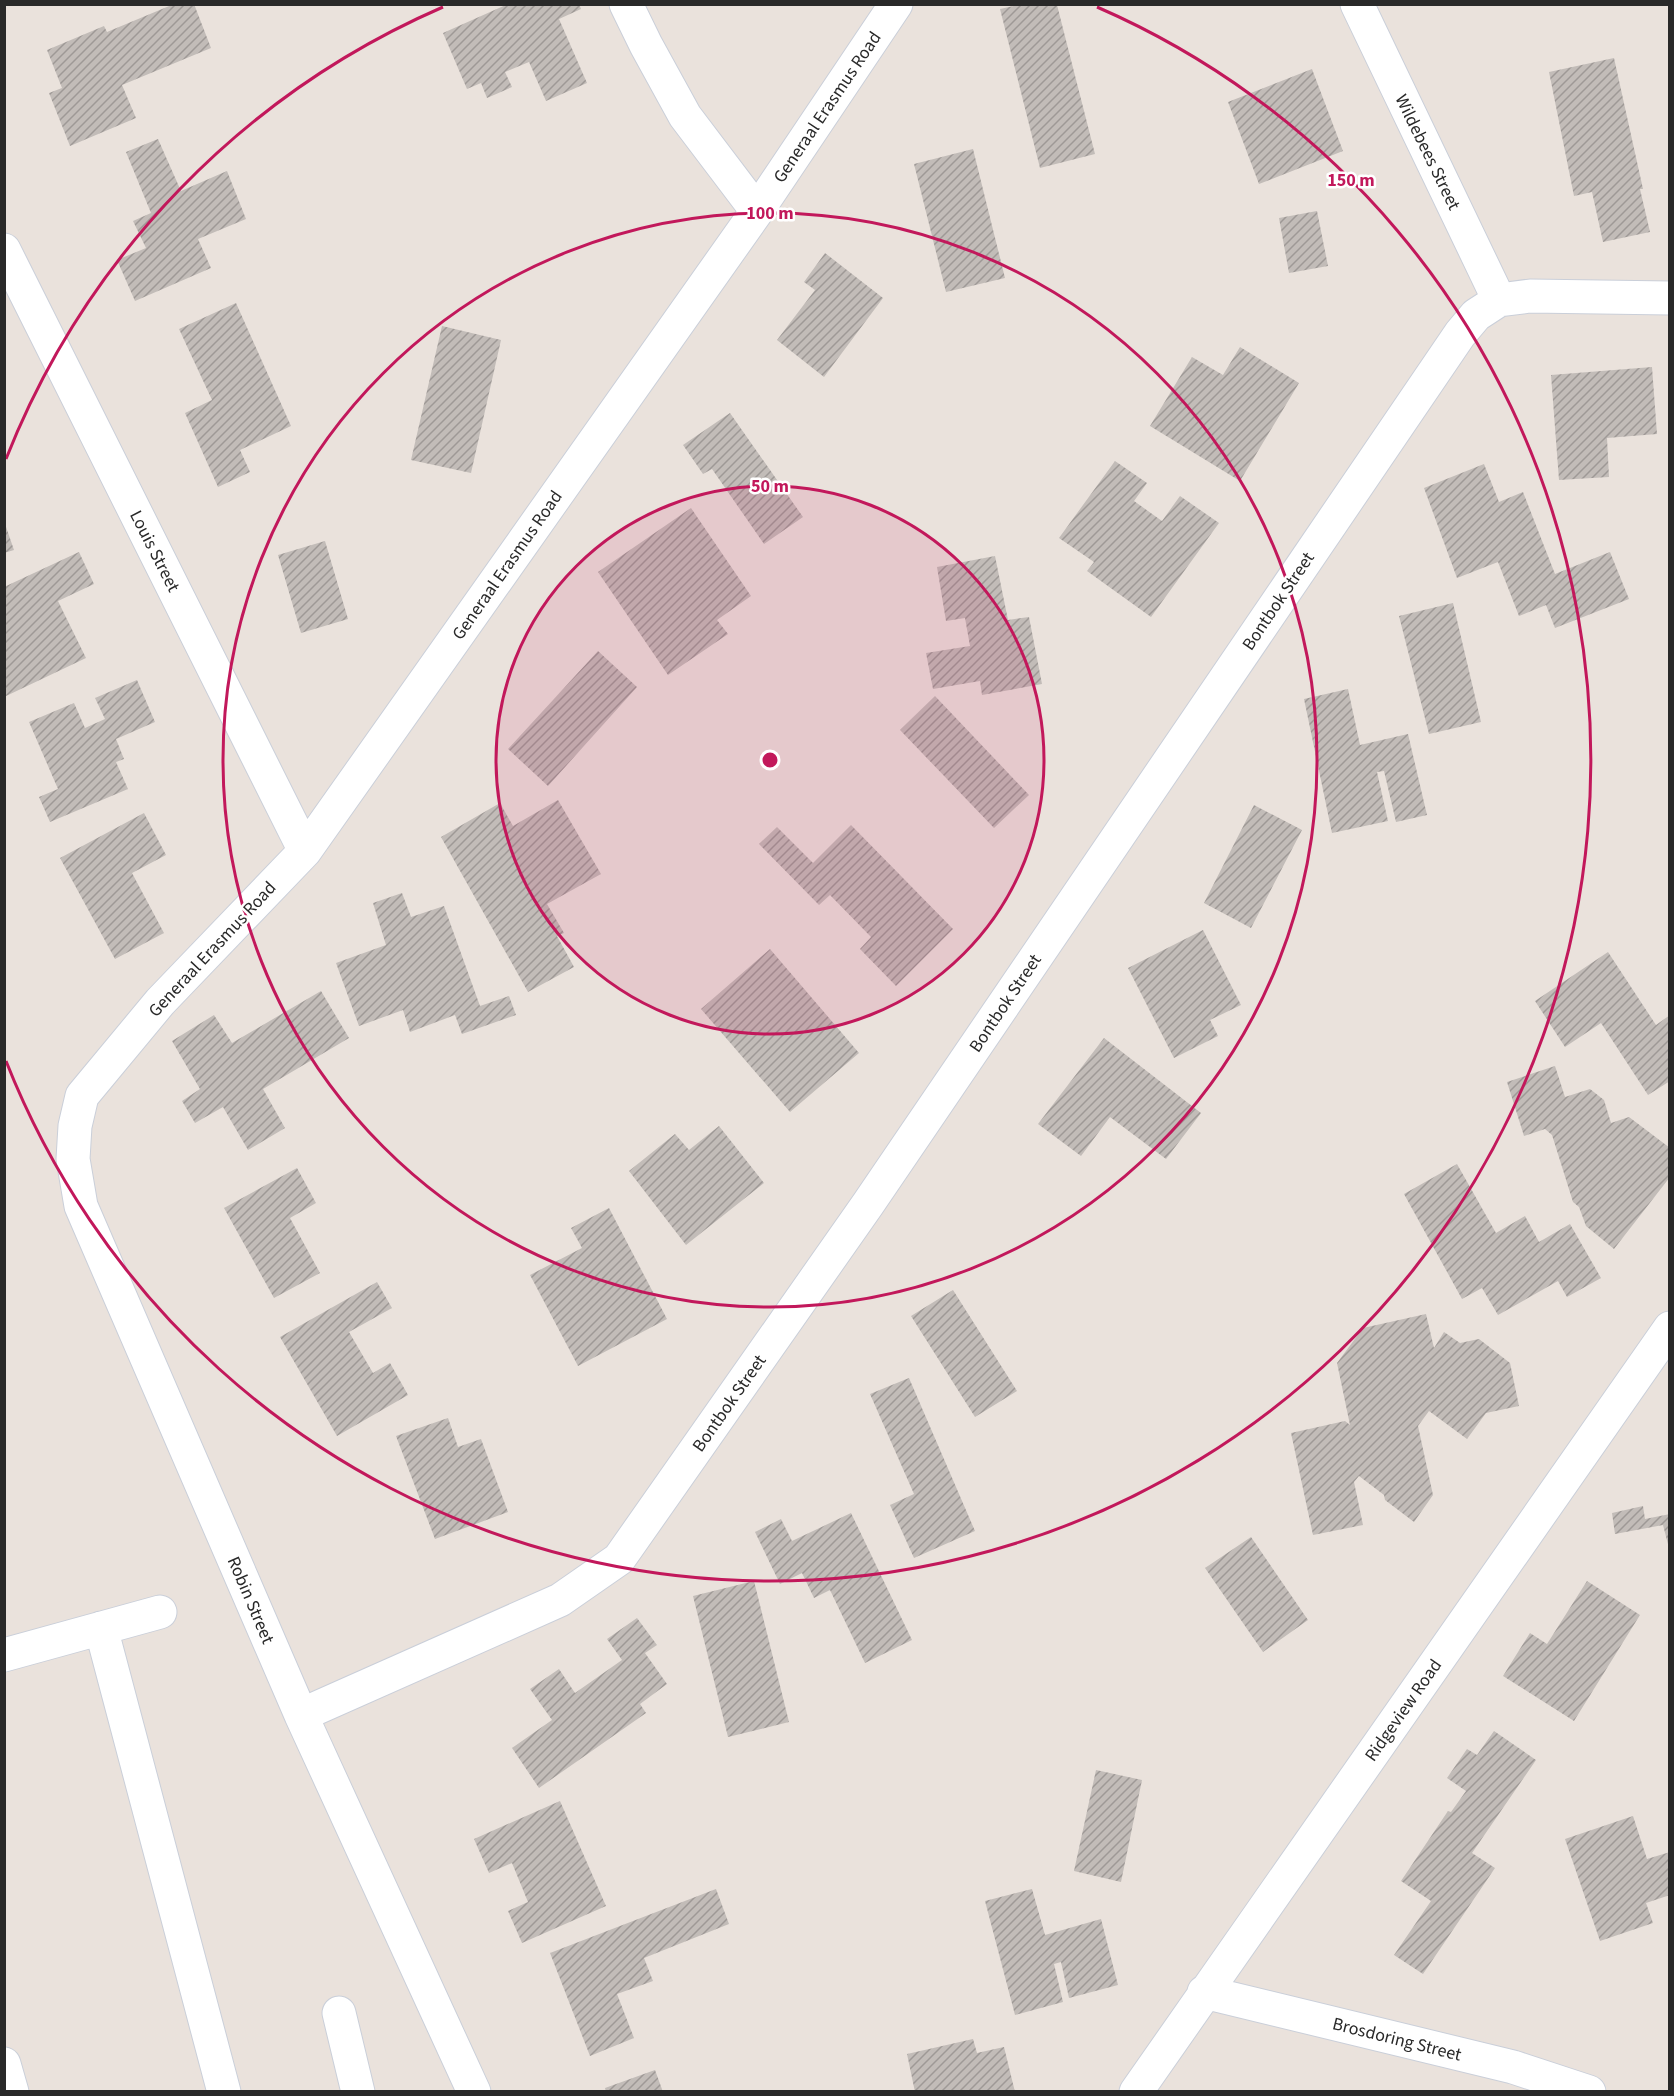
<svg xmlns="http://www.w3.org/2000/svg" width="1674" height="2096" font-family="'Source Sans 3',sans-serif">
  <style>
    .building { fill: url(#building-hatch) }
    .lines { fill: none; stroke-linecap: round; stroke-linejoin: round }
    .minor-casing { stroke: #cacfd9; stroke-width: 35 }
    .minor { stroke: #fff; stroke-width: 33 }
    .ring { fill: none; stroke: #c2185b; stroke-width: 3 }
    .labels { text-anchor: middle; stroke-width: 5; stroke-linejoin: round; paint-order: stroke }
    .street-label { font-size: 18px; fill: #292929; stroke: #fff }
    .centre { fill: #c2185b; stroke: #fff; stroke-width: 3 }
    .ring-label { font-size: 18px; text-anchor: middle; font-weight: bold; fill: #c2185b; stroke: #fff; stroke-width: 5; stroke-linejoin: round; paint-order: stroke }
  </style>
  <defs>
    <pattern id="building-hatch" width="6" height="6" patternUnits="userSpaceOnUse" patternTransform="scale(1.5)"><rect width="6" height="6" fill="#c2bcb8"/><path d="M-1 1l2-2M0 6l6-6M5 7l2-2" fill="none" stroke="#9e9996"/></pattern>
  </defs>
  <rect width="100%" height="100%" fill="#eae2dc"/>
  <!-- building -->
  <path class="building" d="M174,4H194L211,48L122,85L136,118L70,146L49,93L62,88L47,50L104,26L107,32Z
    M508,4H579L581,9L559,19L587,83L546,101L529,62L505,72L512,87L487,98L481,83L467,89L443,33Z
    M1018,5H1057L1095,154L1040,168L1000,9Z
    M1614,58L1643,189H1640L1650,232L1603,242L1592,192L1574,196L1549,72Z
    M1312,69L1343,151L1259,184L1228,102Z
    M158,139L181,191L227,171L246,219L198,239L211,268L135,301L117,260L146,248L133,221L151,213L126,152Z
    M973,149L1005,278L946,292L914,164Z
    M1317,211L1328,266L1289,273L1279,218Z
    M825,253L883,298L824,377L777,340L815,290L804,282Z
    M236,303L291,426L240,450L250,472L218,487L185,413L212,400L179,329Z
    M442,326L501,340L471,473L411,460Z
    M1240,347L1299,383L1240,481L1150,426L1192,357L1223,375Z
    M1652,367L1657,434L1607,438L1609,477L1559,480L1551,375Z
    M730,413L803,517L764,544L712,469L703,474L683,445Z
    M1115,461L1147,483L1134,501L1162,521L1180,496L1219,523L1151,617L1087,571L1094,562L1059,538Z
    M1484,464L1499,502L1523,492L1555,574L1610,552L1629,599L1555,628L1546,605L1519,616L1498,562L1457,578L1424,488Z
    M691,508L751,596L717,620L728,634L668,675L598,572Z
    M4,521L14,550L4,553Z
    M325,541L348,619L301,633L278,555Z
    M79,552L94,584L58,601L86,658L4,697V587Z
    M995,556L1008,620L1029,617L1042,684L982,695L980,681L933,689L926,653L970,646L965,618L946,621L937,567Z
    M1453,603L1481,722L1429,734L1399,616Z
    M598,651L637,687L548,786L508,749Z
    M137,680L155,722L116,739L124,759L116,762L128,789L50,822L39,797L58,789L29,722L74,703L85,728L105,719L95,698Z
    M1348,689L1360,745L1408,734L1427,815L1396,822L1384,771L1377,772L1388,821L1332,833L1304,699Z
    M935,696L1029,795L994,828L900,730Z
    M558,800L601,874L547,904L564,933L557,936L574,967L528,992L441,837L500,803L513,826Z
    M1254,805L1302,830L1251,928L1204,903Z
    M144,813L166,855L132,873L164,933L115,959L60,858Z
    M851,825L953,929L896,986L860,949L871,937L830,895L819,905L759,844L777,827L813,863Z
    M402,893L411,917L444,906L480,1006L509,996L516,1015L462,1034L455,1015L410,1032L403,1010L359,1026L336,963L386,945L373,903Z
    M1203,930L1241,1005L1210,1020L1218,1036L1174,1058L1128,968Z
    M770,949L859,1053L790,1112L701,1009Z
    M1608,952L1656,1025L1670,1015V1081L1648,1095L1601,1023L1565,1047L1535,1001Z
    M321,991L349,1038L263,1089L285,1128L248,1150L223,1107L195,1123L182,1101L200,1089L172,1041L214,1015L232,1043Z
    M1104,1038L1201,1113L1166,1159L1110,1117L1081,1156L1038,1124Z
    M1555,1066L1565,1097L1590,1089L1604,1100L1611,1123L1629,1117L1670,1148V1177L1614,1249L1586,1226L1579,1207L1573,1202L1552,1135L1545,1129L1524,1136L1507,1082Z
    M719,1126L764,1183L686,1245L629,1171L675,1134L689,1150Z
    M1457,1164L1496,1233L1525,1216L1539,1242L1570,1224L1601,1278L1567,1297L1558,1281L1498,1315L1482,1288L1462,1299L1404,1194Z
    M297,1168L316,1203L290,1218L320,1273L274,1298L224,1208Z
    M609,1208L667,1319L578,1366L530,1275L582,1248L571,1228Z
    M377,1282L392,1308L349,1332L373,1373L390,1363L408,1395L337,1436L280,1337Z
    M953,1290L1017,1391L975,1417L911,1316Z
    M1426,1314L1434,1348L1444,1332L1460,1343L1479,1339L1510,1363L1519,1406L1486,1413L1467,1439L1429,1411L1418,1426L1433,1495L1414,1522L1385,1500L1384,1495L1359,1476L1354,1482L1363,1525L1313,1535L1291,1433L1345,1421L1350,1425L1337,1363L1363,1328Z
    M909,1378L975,1531L914,1558L890,1505L914,1494L870,1394Z
    M448,1418L458,1447L481,1439L508,1512L435,1539L396,1436Z
    M1643,1506L1645,1519L1670,1514V1552L1663,1525L1615,1534L1612,1513Z
    M851,1513L912,1640L865,1663L830,1590L814,1598L802,1573L780,1584L755,1532L781,1519L792,1541Z
    M1251,1537L1308,1620L1263,1652L1205,1568Z
    M754,1581L789,1722L728,1737L693,1596Z
    M1587,1581L1640,1615L1574,1721L1503,1676L1530,1633L1547,1644Z
    M637,1618L657,1645L645,1653L667,1684L640,1704L646,1713L539,1788L512,1748L552,1720L530,1689L559,1669L575,1693L622,1660L607,1639Z
    M1494,1731L1536,1760L1472,1853L1495,1868L1423,1974L1394,1955L1431,1901L1401,1881L1448,1811L1451,1812L1466,1791L1447,1778L1467,1749L1477,1755Z
    M1096,1770L1142,1780L1121,1882L1074,1871Z
    M560,1801L606,1906L522,1943L508,1911L528,1902L512,1863L489,1873L474,1839Z
    M1633,1816L1647,1859L1670,1852V1895L1646,1903L1653,1923L1600,1941L1565,1839Z
    M716,1889L729,1924L644,1958L653,1981L617,1994L634,2038L590,2056L550,1953Z
    M1032,1889L1045,1935L1101,1919L1118,1985L1069,1998L1061,1962L1054,1964L1063,2002L1015,2015L985,1901Z
    M973,2039L977,2053L1004,2047L1015,2092H915L907,2054Z
    M655,2070L663,2092H606L605,2088Z"/>
  <g class="lines">
    <defs>
      <path id="minor" d="M626,4L646,45L685,116L757,211
        M1357,4L1499,300
        M4,250L305,851
        M101,1628L224,2092
        M4,1655L160,1612
        M301,1715L560,1600L619,1559L868,1204L1460,334L1476,315L1499,300L1530,296L1670,298
        M1204,1992L1513,2067L1589,2092
        M339,2013L358,2092
        M4,2064L12,2092
        M474,2092L301,1715L81,1206L73,1159L75,1126L82,1096L160,1002L305,851L757,211L896,4
        M1136,2092L1670,1328"/>
    </defs>
    <!-- minor casing -->
    <use href="#minor" class="minor-casing"/>
    <!-- minor -->
    <use href="#minor" class="minor"/>
  </g>
  <!-- distance rings -->
  <circle cx="770" cy="760" r="274" fill="#c2185b" fill-opacity=".12"/>
  <g class="ring">
    <circle cx="770" cy="760" r="274"/>
    <circle cx="770" cy="760" r="547"/>
    <path d="M6 459A821 821 0 0 1 443 7M1097 7A821 821 0 1 1 6 1061"/>
  </g>
  <g class="labels">
    <!-- street labels -->
    <g class="street-label">
      <text transform="translate(827 107) rotate(-56)" y="6">Generaal Erasmus Road</text>
      <text transform="translate(1428 152) rotate(64)" y="6">Wildebees Street</text>
      <text transform="translate(155 551) rotate(63)" y="6">Louis Street</text>
      <text transform="translate(507 565) rotate(-55)" y="6">Generaal Erasmus Road</text>
      <text transform="translate(1278 601) rotate(-56)" y="6">Bontbok Street</text>
      <text transform="translate(212 949) rotate(-47)" y="6">Generaal Erasmus Road</text>
      <text transform="translate(1005 1003) rotate(-56)" y="6">Bontbok Street</text>
      <text transform="translate(729 1403) rotate(-55)" y="6">Bontbok Street</text>
      <text transform="translate(251 1600) rotate(67)" y="6">Robin Street</text>
      <text transform="translate(1403 1710) rotate(-55)" y="6">Ridgeview Road</text>
      <text transform="translate(1397 2039) rotate(14)" y="6">Brosdoring Street</text>
    </g>
  </g>
  <circle cx="770" cy="760" r="9" class="centre"/>
  <g class="ring-label">
    <text x="1351" y="186">150 m</text>
    <text x="770" y="219">100 m</text>
    <text x="770" y="492">50 m</text>
  </g>
  <!-- border -->
  <rect width="1674" height="2096" fill="none" stroke="#292929" stroke-width="12"/>
</svg>
